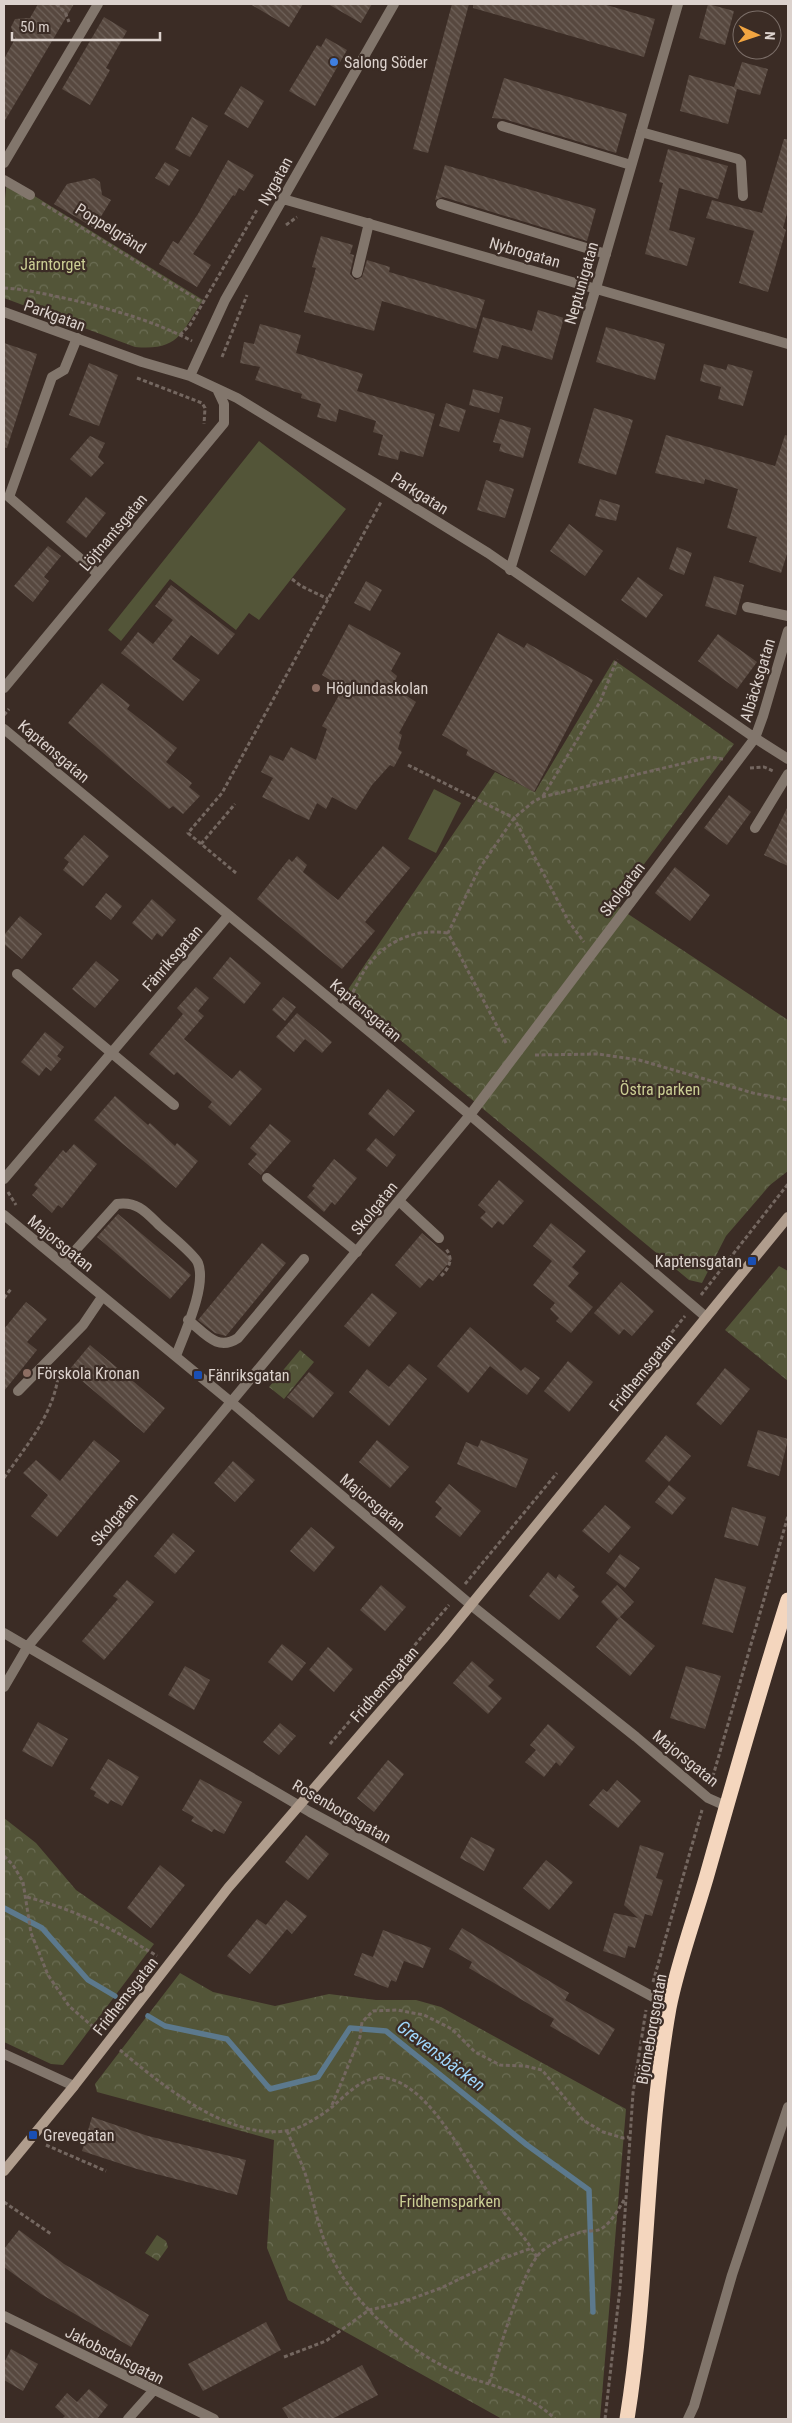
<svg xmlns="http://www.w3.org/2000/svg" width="792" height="2423" font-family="'Roboto Condensed',sans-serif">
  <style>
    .park { fill: url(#park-crowns) }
    .pitch { fill: #535538 }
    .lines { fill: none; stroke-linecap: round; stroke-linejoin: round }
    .stream { stroke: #5c798d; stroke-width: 5.5 }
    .building { fill: url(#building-back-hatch) }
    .path { stroke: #746760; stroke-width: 3; stroke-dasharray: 4 2.5; stroke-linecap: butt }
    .lane { stroke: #82766c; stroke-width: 10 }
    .street { stroke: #82766c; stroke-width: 10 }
    .secondary { stroke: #b09d8d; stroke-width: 10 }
    .highway { stroke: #f4d6be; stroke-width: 15 }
    .shop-dot { fill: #3f7fe0; stroke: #3b2c25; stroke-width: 2 }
    .education-dot { fill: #8d6e63; stroke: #3b2c25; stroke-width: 2 }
    .transit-dot { fill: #1a4fb4; stroke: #3b2c25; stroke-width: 2 }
    .labels { text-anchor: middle; stroke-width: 4.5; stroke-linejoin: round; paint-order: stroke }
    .poi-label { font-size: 16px; fill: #dcd2cd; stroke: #3b2c25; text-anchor: start }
    .street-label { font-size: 16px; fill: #dcd2cd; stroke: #3b2c25 }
    .park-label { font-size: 16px; fill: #cbce94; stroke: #3b2c25 }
    .water-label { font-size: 18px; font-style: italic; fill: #9fd5fa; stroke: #3b2c25 }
  </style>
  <defs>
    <pattern id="park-crowns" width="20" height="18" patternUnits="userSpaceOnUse" patternTransform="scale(1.25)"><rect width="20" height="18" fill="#535538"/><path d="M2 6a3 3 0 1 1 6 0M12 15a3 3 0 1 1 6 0" fill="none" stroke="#6b6d54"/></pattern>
    <pattern id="building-back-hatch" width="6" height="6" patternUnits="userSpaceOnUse" patternTransform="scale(1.25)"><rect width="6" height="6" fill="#57483f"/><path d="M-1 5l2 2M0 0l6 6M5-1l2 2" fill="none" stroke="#6f625a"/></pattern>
  </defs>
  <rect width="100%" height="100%" fill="#3b2c25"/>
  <!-- park -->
  <path class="park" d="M7,179L203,300C181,333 179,351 135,347L4,298V209Z
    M614,660L734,744L615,903L625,912L788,1020V1171L770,1185L726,1236L702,1283L689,1280L345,994L495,772L535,792Z
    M779,1266L788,1271V1381L725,1330Z
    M300,1350L314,1362L284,1399L269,1387Z
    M4,1818L36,1843L76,1890L154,1944L63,2065L51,2064L4,2042Z
    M180,1973L213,1992L275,2006L329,1994L376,2000H416L441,2007L626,2109L600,2419H502L288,2300L267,2248L274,2140L97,2092L95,2084Z
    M157,2235L166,2241L168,2247L158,2261L145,2253Z"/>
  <!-- pitch -->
  <path class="pitch" d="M259,441L346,509L259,620L249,613L236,630L170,579L121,641L108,630Z
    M434,789L461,803L436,853L408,839Z"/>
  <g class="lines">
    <!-- stream -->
    <path class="stream" d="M4,1908L42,1928L88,1980L115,1996
      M148,2016L165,2026L227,2039L270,2089L318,2077L350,2028L386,2031L527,2145L589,2190L593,2312"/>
  </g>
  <!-- building -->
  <path class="building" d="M38,4H74L4,122V59L15,39L11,27L15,19L30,18Z
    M250,4H303L289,27Z
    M328,4H372L361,23Z
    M452,4H469L428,153L413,149Z
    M473,4H603L655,19L644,57L473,8Z
    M708,4L734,11L725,45L699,38Z
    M104,17L127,31L106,68L110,70L90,105L62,89Z
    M326,38L347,50L315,106L289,91L317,45L321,47Z
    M742,62L768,69L760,95L737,89L728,124L680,111L689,75L734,87Z
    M504,78L627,114L616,153L504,119L492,118Z
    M241,86L264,101L248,128L224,114Z
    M192,117L208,126L190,157L175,149Z
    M784,139H788V210L783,228L786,230L768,292L739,283L754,231L706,218L712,200L762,213Z
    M668,149L728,166L718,199L679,188L669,230L695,238L687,266L645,254L663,183L659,182Z
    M228,160L254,175L244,191L239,188L235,196L233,195L193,254L211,265L197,287L159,264L173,241L178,244L198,214Z
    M165,162L179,170L169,186L155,178Z
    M445,165L596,209L587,241L443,197L435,200Z
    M94,178L100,182L102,195L111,200L94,228L54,204L67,184Z
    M321,236L353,245L350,254L354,255L350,274L355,280L362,277L367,260L390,267L389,272L485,300L476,329L382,301L374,331L304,312L316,268L312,267Z
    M538,310L564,318L552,360L502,345L498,359L473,352L483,317L532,331Z
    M260,324L301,335L296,353L363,374L357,391L435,414L423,457L400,451L398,460L378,455L383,435L373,432L376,421L339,409L336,422L317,417L321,404L301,398L302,394L255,380L260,367L240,363L244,342L254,344Z
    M606,327L665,344L655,380L596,362Z
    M4,343L37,354L7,448L4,447Z
    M89,363L118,375L99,426L69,415Z
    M704,364L726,370L728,364L753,371L743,406L718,399L721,387L700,381Z
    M473,389L503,397L499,413L469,405Z
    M446,403L466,410L459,432L439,426Z
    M594,408L633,420L616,475L578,463Z
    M500,419L531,428L523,458L499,451L501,444L493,442Z
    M666,435L775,466L785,435L788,436V551L781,573L749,562L757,537L727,528L738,489L705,479L704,484L655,473Z
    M90,436L105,443L98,457L104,463L91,477L70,459Z
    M486,480L514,489L505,518L477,510Z
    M86,497L106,513L86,538L66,522Z
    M600,499L620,505L616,521L595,516Z
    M569,524L603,551L585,576L550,551Z
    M48,546L61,556L44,577L49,581L33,602L14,586Z
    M677,547L692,553L684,575L669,569Z
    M714,576L744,585L736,615L705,606Z
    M638,577L663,595L646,618L621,600Z
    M366,581L382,590L370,611L354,603Z
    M171,585L235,634L218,655L191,635L172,659L200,680L183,701L121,653L138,632L153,644L173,620L155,606Z
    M349,624L401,653L391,671L397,676L393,687L416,702L399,733L402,735L398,749L402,752L394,767L390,765L372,785L356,810L332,797L326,809L317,803L309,820L262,797L273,778L261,772L270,755L283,761L291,747L316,760L327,729L322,726L343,688L322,675Z
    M498,633L524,648L527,643L593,680L534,792L466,755L468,750L442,735Z
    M718,634L757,662L737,689L698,661Z
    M102,683L130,705L127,709L177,748L166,762L192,783L189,787L200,796L183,814L173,806L169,809L68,723Z
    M729,795L751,812L727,845L704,828Z
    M788,806V866L764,855Z
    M84,835L109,856L83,886L63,870L69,862L64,858Z
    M383,846L410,868L365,922L375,931L342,969L257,899L289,859L292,862L297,856L307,865L303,872L338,900Z
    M675,867L710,895L690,921L655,893Z
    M106,893L122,906L111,920L95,907Z
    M152,899L176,920L162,937L157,933L152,940L132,923Z
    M20,916L42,934L22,959L4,944V935Z
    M230,957L261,983L244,1004L213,978Z
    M96,961L119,980L95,1008L72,989Z
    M196,987L209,998L198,1011L204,1016L184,1039L232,1079L240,1070L262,1089L230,1126L208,1107L212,1102L177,1072L174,1075L149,1054L183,1014L177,1008Z
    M283,997L296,1007L285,1021L272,1010Z
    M297,1013L332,1042L322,1053L305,1039L294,1052L276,1037Z
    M45,1032L64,1047L57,1056L61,1059L51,1071L46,1067L39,1076L21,1062Z
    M388,1089L415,1111L394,1136L368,1114Z
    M115,1096L148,1125L150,1123L175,1146L177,1143L198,1161L176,1188L94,1120Z
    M270,1124L291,1141L261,1175L248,1164L257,1154L250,1148Z
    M376,1138L396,1155L387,1167L366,1150Z
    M74,1144L97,1164L62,1208L58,1205L52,1213L32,1195L38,1188L34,1185L63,1150L66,1153Z
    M334,1159L357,1178L335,1205L332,1202L324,1212L307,1197L315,1188L312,1186Z
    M499,1180L524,1201L503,1225L498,1221L492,1228L480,1218L486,1212L478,1205Z
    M118,1214L191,1275L170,1299L97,1237Z
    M551,1223L586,1251L572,1267L579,1273L568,1286L593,1307L571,1333L556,1321L559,1318L550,1309L555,1303L533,1285L552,1261L533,1246Z
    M422,1233L452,1259L433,1281L429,1278L420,1288L395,1265Z
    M262,1243L286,1263L226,1336L215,1333L198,1320Z
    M621,1282L654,1311L632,1336L624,1329L619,1335L594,1313Z
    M372,1293L397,1313L369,1347L344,1326Z
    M26,1302L47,1319L27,1342L37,1350L4,1391V1329Z
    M470,1327L521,1371L525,1367L540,1378L527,1395L490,1366L468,1393L437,1366Z
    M90,1345L165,1408L144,1433L69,1370Z
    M568,1361L593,1382L569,1412L544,1391Z
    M409,1364L427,1379L389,1426L349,1392L367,1369L389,1387Z
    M725,1368L750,1389L721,1425L696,1404Z
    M309,1372L334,1393L313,1418L287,1397Z
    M758,1430L788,1439L779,1476L747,1466Z
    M666,1435L691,1456L669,1482L645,1461Z
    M94,1440L120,1461L57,1537L31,1516L48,1495L23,1473L36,1460L60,1481Z
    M377,1440L409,1467L390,1488L359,1462Z
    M481,1440L528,1459L516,1488L457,1464L466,1442L478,1447Z
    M233,1461L255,1480L235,1502L214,1483Z
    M449,1484L481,1511L460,1537L435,1517L442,1508L435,1502Z
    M669,1485L686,1498L672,1515L655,1502Z
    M605,1505L631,1527L609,1553L582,1531Z
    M732,1507L766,1517L758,1546L724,1537Z
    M311,1527L335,1547L314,1572L290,1551Z
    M173,1533L195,1551L175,1574L154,1556Z
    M620,1554L640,1568L625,1588L606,1573Z
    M548,1572L556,1579L559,1574L575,1587L572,1590L579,1596L559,1620L529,1596Z
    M715,1578L746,1587L733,1633L702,1624Z
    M127,1580L154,1602L104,1660L82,1641L118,1599L113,1596Z
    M381,1585L406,1607L385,1631L360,1610Z
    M617,1585L634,1602L618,1619L601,1602Z
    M620,1617L655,1646L630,1676L596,1647Z
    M282,1644L306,1663L292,1681L268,1662Z
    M328,1647L353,1669L334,1692L309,1670Z
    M472,1661L494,1680L488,1686L502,1698L488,1714L453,1683Z
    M185,1666L210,1680L194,1710L168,1695Z
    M686,1666L721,1676L705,1729L670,1718Z
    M38,1722L68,1739L52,1767L22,1751Z
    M280,1723L296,1736L279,1755L263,1742Z
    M548,1724L575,1747L560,1766L556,1762L544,1777L525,1762L536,1750L530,1745Z
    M108,1759L139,1777L122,1806L111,1800L108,1804L94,1796L96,1792L90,1789Z
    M388,1760L404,1774L374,1812L357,1798Z
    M200,1779L242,1802L224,1834L214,1829L212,1832L191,1821L194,1817L182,1810Z
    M617,1780L641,1801L618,1828L589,1805L603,1789L607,1792Z
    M306,1835L329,1854L308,1880L285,1862Z
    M471,1837L495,1849L484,1871L460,1858Z
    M640,1845L664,1853L656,1878L663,1880L652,1916L645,1914L635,1948L628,1946L625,1958L603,1951L614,1913L638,1918L624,1905Z
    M546,1860L573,1882L549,1910L523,1888Z
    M160,1865L185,1885L151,1928L127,1908Z
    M286,1900L307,1916L292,1934L287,1929L250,1974L227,1956L257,1919L266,1925Z
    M462,1928L569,1993L565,2000L615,2029L599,2055L550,2026L554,2019L469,1968L472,1962L449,1949Z
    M383,1930L431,1948L423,1968L404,1961L396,1982L391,1980L388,1988L354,1975L362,1953L373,1957Z
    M92,2117L148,2136L246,2160L237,2195L137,2169L82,2151Z
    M19,2230L64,2264L149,2315L131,2347L41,2294L4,2267V2249Z
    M266,2322L281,2350L203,2391L188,2364Z
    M11,2349L38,2364L23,2391L4,2380V2363Z
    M362,2365L378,2395L332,2419H289L282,2408Z
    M89,2389L108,2405L97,2419H62L65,2416L55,2407L67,2393L77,2402Z"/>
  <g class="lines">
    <!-- path -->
    <path class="path" d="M56,4L65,12L69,22
      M42,203L203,303
      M286,225L297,217
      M4,288C25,289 44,294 64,298C108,308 152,320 192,341
      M180,335L190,325L258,208
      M222,357L247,295
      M137,378L202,403L205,408L204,424
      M292,579L301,586L328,599
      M4,715L9,709
      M408,765L514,818L569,922L584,942
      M750,768L764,767L773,771
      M543,796L600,702L617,659
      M201,844L235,804
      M236,873L188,833L222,793L381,502
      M350,998C356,987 361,974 369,964C388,940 417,928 448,933
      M506,1043L448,933L479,869L514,818L533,802L542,797L710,757L723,759
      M535,1055L598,1054L639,1060L753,1093L788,1100
      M8,1192L16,1205
      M441,1276C449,1268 454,1259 446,1249
      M701,1295L788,1184
      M4,1298L11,1289
      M643,1368L685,1316
      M4,1478C28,1443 55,1413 59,1370
      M465,1584L557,1473
      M330,1744L449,1605
      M711,1783L788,1516
      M4,1856L13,1865L23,1882L31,1933L48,1975L69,2006L98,2031
      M27,1897C78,1911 112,1928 157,1956
      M653,1982L702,1810
      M120,2050C162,2085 227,2139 285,2131C301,2129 319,2117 332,2107C346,2095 365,2074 386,2078C433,2087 465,2163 492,2197C507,2218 524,2235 537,2257
      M332,2105L360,2037L362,2022L373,2011L397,2010L424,2015L452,2029L475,2052L500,2065L525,2066L542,2070L583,2120L603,2132L623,2138L629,2137
      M287,2131C293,2145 300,2159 305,2173C314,2201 318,2230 331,2256C354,2303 397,2342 443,2366C480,2386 523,2387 555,2419
      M46,2145L106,2171
      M4,2202L51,2234
      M284,2357L326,2341L369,2310L400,2303L441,2288L501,2259L532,2248
      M489,2383C499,2353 521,2271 541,2252C551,2243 569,2235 582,2232C588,2230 595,2232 601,2229C611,2223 618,2210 624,2200
      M605,2419L620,2288L633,2093L646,2010"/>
    <!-- lane -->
    <path class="lane" d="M502,126L631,165
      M641,132L738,159L741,162L743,196
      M4,180L30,195
      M441,204L606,254
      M357,273L369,223
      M77,338L64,370L52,377L9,497L98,574
      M747,607L788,616
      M755,828L788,774
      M267,1178L357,1252
      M399,1201L439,1238
      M64,1263L117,1204C137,1201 146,1212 159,1225C167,1232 195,1255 198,1263C207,1286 184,1334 176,1356
      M188,1320C205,1333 217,1352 238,1338L304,1259
      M18,1391L83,1325L102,1297
      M4,1687L28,1646
      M688,2419L694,2406L732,2275L788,2107"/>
    <!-- street -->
    <path class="street" d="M4,163L98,4
      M283,199L788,344
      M4,312L142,362L190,376L237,398L488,553L755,738L788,759
      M190,376L225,300L394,4
      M510,570L596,288L678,4
      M4,688L224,423V404L217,389
      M4,729L470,1115L706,1317
      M17,974L174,1105
      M4,1179L228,916
      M4,1215L231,1402L471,1605L636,1737L708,1798L726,1806
      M4,1633L310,1812L670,2006
      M28,1646L470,1115L755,738L763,716L788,631
      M4,2054L74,2086
      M4,2316L214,2419
      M128,2419L153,2391"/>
    <!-- secondary -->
    <path class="secondary" d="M4,2171L74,2086L228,1888L443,1639L788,1217"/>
    <!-- highway -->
    <path class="highway" d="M627,2419C649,2283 645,2144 669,2008C677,1966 695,1917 707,1875C733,1783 759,1691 788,1600"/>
  </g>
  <!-- markers -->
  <circle class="shop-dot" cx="334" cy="62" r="5"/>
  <g class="education-dot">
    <circle cx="316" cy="688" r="5"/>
    <circle cx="27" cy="1373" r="5"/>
  </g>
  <g class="transit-dot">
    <rect x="747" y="1256" width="10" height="10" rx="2.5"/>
    <rect x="193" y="1370" width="10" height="10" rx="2.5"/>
    <rect x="28" y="2130" width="10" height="10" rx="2.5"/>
  </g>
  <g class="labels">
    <!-- poi labels -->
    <g class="poi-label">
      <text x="344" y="68">Salong Söder</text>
      <text x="326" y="694">Höglundaskolan</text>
      <text x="742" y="1267" text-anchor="end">Kaptensgatan</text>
      <text x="37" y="1379">Förskola Kronan</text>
      <text x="208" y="1381">Fänriksgatan</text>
      <text x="43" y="2141">Grevegatan</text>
    </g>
    <!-- street labels -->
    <g class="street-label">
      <text transform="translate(275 181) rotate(-61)" y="6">Nygatan</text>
      <text transform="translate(111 228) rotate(32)" y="6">Poppelgränd</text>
      <text transform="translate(525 252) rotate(16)" y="6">Nybrogatan</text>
      <text transform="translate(581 283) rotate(-74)" y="6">Neptunigatan</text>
      <text transform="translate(55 315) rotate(20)" y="6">Parkgatan</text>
      <text transform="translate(420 493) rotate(32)" y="6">Parkgatan</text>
      <text transform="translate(113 532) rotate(-50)" y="6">Löjtnantsgatan</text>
      <text transform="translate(757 680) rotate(-73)" y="6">Albäcksgatan</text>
      <text transform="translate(54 751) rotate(40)" y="6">Kaptensgatan</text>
      <text transform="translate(622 889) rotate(-53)" y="6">Skolgatan</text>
      <text transform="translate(172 958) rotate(-49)" y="6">Fänriksgatan</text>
      <text transform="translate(366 1010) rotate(40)" y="6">Kaptensgatan</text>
      <text transform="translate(374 1208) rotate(-51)" y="6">Skolgatan</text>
      <text transform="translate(61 1243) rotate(39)" y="6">Majorsgatan</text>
      <text transform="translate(642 1372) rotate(-51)" y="6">Fridhemsgatan</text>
      <text transform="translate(373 1502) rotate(40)" y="6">Majorsgatan</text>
      <text transform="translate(114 1519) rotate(-50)" y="6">Skolgatan</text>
      <text transform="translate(384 1684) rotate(-49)" y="6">Fridhemsgatan</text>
      <text transform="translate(686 1758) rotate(39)" y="6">Majorsgatan</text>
      <text transform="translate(342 1811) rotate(30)" y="6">Rosenborgsgatan</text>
      <text transform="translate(125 1996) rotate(-52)" y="6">Fridhemsgatan</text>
      <text transform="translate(651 2029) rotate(-80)" y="6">Björneborgsgatan</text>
      <text transform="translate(115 2355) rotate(27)" y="6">Jakobsdalsgatan</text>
    </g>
    <!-- park labels -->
    <g class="park-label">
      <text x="53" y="270">Järntorget</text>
      <text x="660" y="1095">Östra parken</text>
      <text x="450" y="2207">Fridhemsparken</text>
    </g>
    <!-- water labels -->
    <g class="water-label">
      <text transform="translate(441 2056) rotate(37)" y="6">Grevensbäcken</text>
    </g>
  </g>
  <!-- border -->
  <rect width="792" height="2423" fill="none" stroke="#dcd2cd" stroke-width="10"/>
  <!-- north arrow -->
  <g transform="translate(757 35) rotate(93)"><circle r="24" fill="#3b2c25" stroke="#7b6e68"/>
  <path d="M0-4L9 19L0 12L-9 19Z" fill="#f2a541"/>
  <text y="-8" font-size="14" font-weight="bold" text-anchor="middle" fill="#dcd2cd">N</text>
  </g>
  <!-- scale -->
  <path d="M12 32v8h148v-8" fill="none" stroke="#dcd2cd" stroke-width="2.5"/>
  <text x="20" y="32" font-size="15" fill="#dcd2cd" stroke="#3b2c25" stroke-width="4" paint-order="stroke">50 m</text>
</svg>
